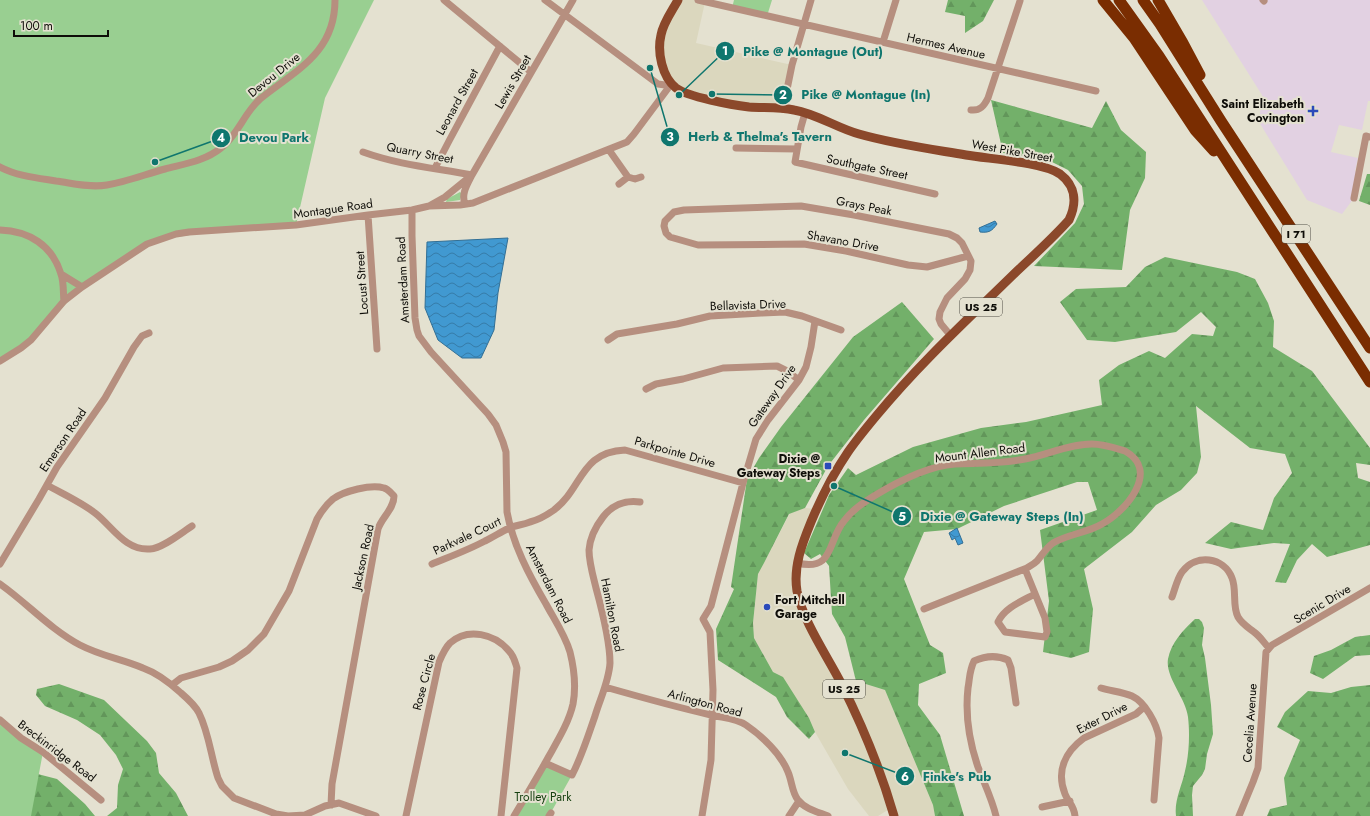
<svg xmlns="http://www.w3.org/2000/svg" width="1370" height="816" font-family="Jost,sans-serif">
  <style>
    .built { fill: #dbd7be }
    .medical { fill: #e2d1e2 }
    .grass { fill: url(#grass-tufts) }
    .forest { fill: url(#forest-firs) }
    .park { fill: #99cf91 }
    .water { fill: url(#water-waves); stroke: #326f95 }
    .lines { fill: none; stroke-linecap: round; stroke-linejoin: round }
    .minor { stroke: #b68f7f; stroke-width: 7 }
    .major { stroke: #8b482b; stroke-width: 9 }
    .highway { stroke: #7a2d01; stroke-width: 11 }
    .poi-dot { fill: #2a4aba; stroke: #e4e1d0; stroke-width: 1.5 }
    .labels { text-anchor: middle; stroke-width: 4; stroke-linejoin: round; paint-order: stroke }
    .shield { fill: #e4e1d0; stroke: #4e4d44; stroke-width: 1 }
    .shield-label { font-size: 11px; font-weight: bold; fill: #0e0d08 }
    .street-label { font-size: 12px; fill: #0e0d08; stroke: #e4e1d0 }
    .poi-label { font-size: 12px; font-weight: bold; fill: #0e0d08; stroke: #e4e1d0; text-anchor: end }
    .park-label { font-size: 12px; fill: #174111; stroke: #e4e1d0 }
    .leader { fill: none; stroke: #0f766e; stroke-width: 1.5 }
    .callout-dot { fill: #0f766e; stroke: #e4e1d0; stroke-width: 1.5 }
    .mark-label { font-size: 12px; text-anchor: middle; font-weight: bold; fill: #fff }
    .callout-label { font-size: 13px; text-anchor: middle; font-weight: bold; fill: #0f766e; stroke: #e4e1d0; stroke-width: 4; stroke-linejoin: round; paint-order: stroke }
  </style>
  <defs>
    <pattern id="grass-tufts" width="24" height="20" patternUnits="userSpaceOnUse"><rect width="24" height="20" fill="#99cf91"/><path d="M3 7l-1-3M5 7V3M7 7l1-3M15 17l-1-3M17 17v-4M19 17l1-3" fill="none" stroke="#83b17c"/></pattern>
    <pattern id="forest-firs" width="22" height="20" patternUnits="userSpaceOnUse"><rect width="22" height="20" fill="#73b06a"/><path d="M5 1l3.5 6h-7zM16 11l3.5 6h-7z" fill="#62965a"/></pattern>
    <pattern id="water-waves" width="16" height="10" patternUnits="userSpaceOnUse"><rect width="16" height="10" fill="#4199d1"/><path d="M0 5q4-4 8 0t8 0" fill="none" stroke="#357ba8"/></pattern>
  </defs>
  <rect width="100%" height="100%" fill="#e4e1d0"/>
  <!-- built -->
  <path class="built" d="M678,0H698L705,2L696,43L792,65L783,109L751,107L675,87L660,55L668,17Z
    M805,508L816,509L802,544L797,592L842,686L856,681L885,690L933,805L935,816H894L891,808L878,816H869L848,789L815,732L809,718L783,678L773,672L754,638L753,623L758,574L764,563L790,513Z"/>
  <!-- medical -->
  <path class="medical" d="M1202,0H1370V101H1368L1362,130L1339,125L1331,152L1358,158L1355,171L1359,172L1354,198L1342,214L1307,200L1259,122L1262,95Z"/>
  <!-- grass -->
  <path class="grass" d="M460,192L462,194L460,200L446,202L447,199Z"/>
  <!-- forest -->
  <path class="forest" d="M948,0H994L983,21L965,33V16L945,12Z
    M991,100L1092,128L1106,101L1121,130L1146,152L1145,178L1130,210L1122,270L1034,266L1075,223L1084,204L1082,186L1068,170L1046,159L1003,153Z
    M1367,174H1370V205L1359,201Z
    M1165,257L1237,272L1255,279L1268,303L1274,321L1273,347L1312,371L1370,448V465L1356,463L1358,478L1370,482V545L1327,557L1312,544L1297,560L1286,583L1275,582L1290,544L1274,543L1231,549L1205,543L1231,522L1263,530L1274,498L1292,473L1285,454L1250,448L1196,406L1201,457L1197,473L1181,490L1156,505L1132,532L1084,569L1093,609L1089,652L1071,658L1043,652L1049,601L1040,530L1097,510L1088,482H1077L1004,506L957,529L924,532L904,579L930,645L943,653L946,673L919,684L918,705L940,735L964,816H935L933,805L885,690L856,681L845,637L832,614L829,566L820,554L811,559L804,553L829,495L848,468L856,475L913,447L981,428L1026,422L1102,405L1099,380L1119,365L1149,351L1165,358L1192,334L1213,336L1216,327L1201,312L1176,332L1115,342L1087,340L1060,302L1076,289L1126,287L1145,267Z
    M902,302L934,339L864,420L828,466L805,508L789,514L764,563L758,574L753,623L754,638L773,672L783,677L809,718L815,732L809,739L787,717L776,697L718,660L716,629L734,589L731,587L747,479L759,458L781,427L853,337Z
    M1195,619H1199L1202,622L1204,628L1202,645L1205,658L1211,705L1213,734L1207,754L1205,769L1202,775L1193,786L1192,795L1193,816H1176C1174,800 1182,786 1185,771C1189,755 1190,734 1188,717C1186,698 1165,677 1168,659C1171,643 1183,630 1195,619Z
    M1370,635V655L1355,656L1323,679L1310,673L1314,656L1331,650L1355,637Z
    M59,684L104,700L147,741L156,753L159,773L176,793L188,816H107L117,808L118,785L123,769L116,755L100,735L77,720L45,706L36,695L37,689Z
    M1370,685V816H1267L1270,809L1287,805L1284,778L1300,740L1277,727L1285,712L1308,691L1331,693L1351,687Z
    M26,771L57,779L85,804L95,816H27Z"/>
  <!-- park -->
  <path class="park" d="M0,0H374L325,98L296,225L225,230L156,240L82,287L31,340L0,361Z
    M734,0H772L767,16L732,8Z
    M0,720L43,752L31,816H0Z
    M545,763L572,775L549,816H514Z"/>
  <!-- water -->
  <path class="water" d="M995,221L997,224C992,231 989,233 980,232L979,228Z
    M508,238L498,293L494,330L481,358H462L438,340L425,308L427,242Z
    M957,528L963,543L958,545L955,538L952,540L949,533Z"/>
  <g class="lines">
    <!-- minor -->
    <path class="minor" d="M444,0L531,72
      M545,0L658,84L665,85L672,83
      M698,0L1096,91
      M1263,0L1264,1
      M883,42L896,0
      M783,109L792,65L811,0
      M971,110C980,111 984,106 988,98L1020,1
      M805,113L801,127L795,162L935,194
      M736,148L797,149
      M609,150L628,177L635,179L641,177
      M363,152C399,165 435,168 472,175C467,185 461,194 465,204
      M0,167C17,176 37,178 56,181C72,183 89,188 107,185C126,182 146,174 165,169C184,164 205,161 221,148C238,135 244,113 260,99C296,70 335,53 335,0
      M435,168L449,141L500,46
      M619,184L628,177
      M1354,198L1366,136L1370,137
      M429,206L445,197L472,175L573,0
      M412,210V236L415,318L417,330L419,336L431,352L488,414L496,425L503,442L506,452L507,512C513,545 529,575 546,604C554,619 565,635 570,652C574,668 576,688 573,704C569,722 558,740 549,756C538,776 526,796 514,816
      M368,215L377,349
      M0,230C29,231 52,245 61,274C64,282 63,293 64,301
      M61,274L82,287
      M951,336L941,324L939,319L940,312L947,298L965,279L970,270L971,261L962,243L957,238L949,234L854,215L801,206L684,210L674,212L665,221L664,226L666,233L670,237L698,245L804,244L846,251L908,265L927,267L968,256
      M608,340L617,334L677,324L710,316L761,313L785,312L802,316L841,330
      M0,361L21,348L31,340L64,301L82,287L147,244L176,234L189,232L296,225L368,215L412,210L429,206L460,205L473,203L627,142L634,134L672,83
      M646,389L656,384L683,379L723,368L777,366L787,371L799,380
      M47,485C63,494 81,502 95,513C112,526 125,551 150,549C163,548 181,533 192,526
      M797,563C835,572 827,541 844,521C852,510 863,503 874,496C897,482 928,466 955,464C979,463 1001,464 1025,459C1047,455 1069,444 1092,444C1103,444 1115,448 1125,451C1161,471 1125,512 1102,524C1087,533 1068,534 1053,543C1046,548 1042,555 1037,561C1034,564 1030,566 1027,568L924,609
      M0,564L39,499L57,467L105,398L134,347L142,336L149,333
      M432,564C449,557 468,550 485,541C493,537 501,532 509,528C516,525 523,525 530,522C538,520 547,515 554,510C583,488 580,452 625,450L743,483
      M1025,569L1045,618L1047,632L1045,637L1005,632L998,622C1004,608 1022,601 1035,594
      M0,584C27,603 50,629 80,645C101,656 122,659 143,668C157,673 170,683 181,693C188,699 195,705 199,713C209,733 211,757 218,778L222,786L234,798L276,814L288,816L305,815L325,806L339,803L376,816
      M1172,597C1175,589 1177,579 1182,572C1196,553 1224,557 1232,578C1237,590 1232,606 1238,617C1242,624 1249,628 1254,632C1260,636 1264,643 1269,648
      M172,685L181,678L219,667L232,661L248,650L264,634L289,591L317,519C321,512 327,504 333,499C344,491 371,484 384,488C388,489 391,493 394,496C394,509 382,517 378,529L332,784L331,805
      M605,687C640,697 676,707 711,715C723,718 736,718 746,725C762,736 781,754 788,772C792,781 792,793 798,800C805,809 818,812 828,816
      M1101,688C1111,691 1123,692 1132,696C1145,702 1157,724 1159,738L1154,800
      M0,720L21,738L43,752L101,800
      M545,763L572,775C582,756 588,736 595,716C600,699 609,681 610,663C610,642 602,610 596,588C593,576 589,562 589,550C590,538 596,526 603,517C613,504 625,500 640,502
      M1042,807L1070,801
      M406,816L439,662C442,655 445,648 450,643C468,627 495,634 509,651C514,656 515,662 517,668L501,816
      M549,816L551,813
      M702,816L711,760L713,690L710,632L703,619L711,606L743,483L756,439L768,420L799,380L806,367L811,347L815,321
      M789,816L799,801
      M996,816C992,799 984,783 978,767C969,741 965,715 968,688C970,677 969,672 974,661C985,656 997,655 1008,660L1011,668L1016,703
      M1075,816C1074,805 1068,802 1065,794C1056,771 1065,752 1084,738L1136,714L1144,707
      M1239,816L1253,782L1258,768L1266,652L1272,645L1370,588"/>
    <!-- major -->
    <path class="major" d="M678,0C672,11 663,23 661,35C657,52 662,77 676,88C688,97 732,105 749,107C764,108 779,107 794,110C817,114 837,128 859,134C894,144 931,149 966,155C989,159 1043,162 1060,174C1076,186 1077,203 1069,220C1052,239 1033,256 1015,273C968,319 919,364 877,415C867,427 857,439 848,452C833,474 821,498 811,522C802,544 793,567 797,591C803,622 828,657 842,685C863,727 881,771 894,816"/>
    <!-- highway -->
    <path class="highway" d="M1103,0L1134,38L1195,130L1214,151
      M1119,0L1159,56L1370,382
      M1143,0L1160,24L1221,121L1370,348
      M1158,0L1183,43L1200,75"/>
  </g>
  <!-- markers -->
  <g class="poi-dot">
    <path d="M1311 105h4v4h4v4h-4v4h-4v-4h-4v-4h4z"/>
    <rect x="824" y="462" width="8" height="8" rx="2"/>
    <circle cx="767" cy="607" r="4"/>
  </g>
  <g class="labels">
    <!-- shield labels -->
    <g class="shield">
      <rect x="1282" y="225" width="28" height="18" rx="3"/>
      <rect x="960" y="298" width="42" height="18" rx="3"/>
      <rect x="823" y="680" width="42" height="18" rx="3"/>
    </g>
    <g class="shield-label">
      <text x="1296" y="238">I 71</text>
      <text x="981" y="311">US 25</text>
      <text x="844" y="693">US 25</text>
    </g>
    <!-- street labels -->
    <g class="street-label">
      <text transform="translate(946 46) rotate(13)" y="4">Hermes Avenue</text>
      <text transform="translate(274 75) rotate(-39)" y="4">Devou Drive</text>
      <text transform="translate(513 82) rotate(-60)" y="4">Lewis Street</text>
      <text transform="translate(457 102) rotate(-61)" y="4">Leonard Street</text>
      <text transform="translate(1012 151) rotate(10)" y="4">West Pike Street</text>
      <text transform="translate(420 153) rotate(11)" y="4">Quarry Street</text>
      <text transform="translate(867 167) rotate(12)" y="4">Southgate Street</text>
      <text transform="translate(864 206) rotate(11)" y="4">Grays Peak</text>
      <text transform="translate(333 209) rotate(-8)" y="4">Montague Road</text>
      <text transform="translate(843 241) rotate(10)" y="4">Shavano Drive</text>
      <text transform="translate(403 280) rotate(-93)" y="4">Amsterdam Road</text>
      <text transform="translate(362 283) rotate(-94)" y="4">Locust Street</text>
      <text transform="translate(748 305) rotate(-2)" y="4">Bellavista Drive</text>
      <text transform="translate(772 396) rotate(-55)" y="4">Gateway Drive</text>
      <text transform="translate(63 440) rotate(-56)" y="4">Emerson Road</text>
      <text transform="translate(675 452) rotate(16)" y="4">Parkpointe Drive</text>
      <text transform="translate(980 453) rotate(-7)" y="4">Mount Allen Road</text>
      <text transform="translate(467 536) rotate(-25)" y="4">Parkvale Court</text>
      <text transform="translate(363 557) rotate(-78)" y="4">Jackson Road</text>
      <text transform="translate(549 584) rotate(63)" y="4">Amsterdam Road</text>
      <text transform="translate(1322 604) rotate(-31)" y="4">Scenic Drive</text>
      <text transform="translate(612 615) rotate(79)" y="4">Hamilton Road</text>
      <text transform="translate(424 682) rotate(-75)" y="4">Rose Circle</text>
      <text transform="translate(705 703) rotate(15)" y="4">Arlington Road</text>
      <text transform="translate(1102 718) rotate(-27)" y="4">Exter Drive</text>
      <text transform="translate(1250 723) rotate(-86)" y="4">Cecelia Avenue</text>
      <text transform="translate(57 751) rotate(37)" y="4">Breckinridge Road</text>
    </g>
    <!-- poi labels -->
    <g class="poi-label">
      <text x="1304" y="108">Saint Elizabeth<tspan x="1304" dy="14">Covington</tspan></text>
      <text x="820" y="463">Dixie @<tspan x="820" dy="14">Gateway Steps</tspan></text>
      <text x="775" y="604" text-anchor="start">Fort Mitchell<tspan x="775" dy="14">Garage</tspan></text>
    </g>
    <!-- park labels -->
    <g class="park-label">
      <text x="543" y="801">Trolley Park</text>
    </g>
  </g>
  <!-- callouts -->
  <path class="leader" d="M679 95L725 51M712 94L783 95M650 68L670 137M155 162L221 138M834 486L902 516M845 753L905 776"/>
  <g class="callout-dot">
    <circle cx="679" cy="95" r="4"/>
    <circle cx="712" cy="94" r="4"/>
    <circle cx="650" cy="68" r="4"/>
    <circle cx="155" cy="162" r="4"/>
    <circle cx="834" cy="486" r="4"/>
    <circle cx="845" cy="753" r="4"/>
    <circle cx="725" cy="51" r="10"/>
    <circle cx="783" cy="95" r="10"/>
    <circle cx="670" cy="137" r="10"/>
    <circle cx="221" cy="138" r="10"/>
    <circle cx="902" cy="516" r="10"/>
    <circle cx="905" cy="776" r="10"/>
  </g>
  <g class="mark-label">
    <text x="725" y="55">1</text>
    <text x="783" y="99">2</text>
    <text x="670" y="141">3</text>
    <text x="221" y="142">4</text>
    <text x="902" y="521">5</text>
    <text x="905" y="781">6</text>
  </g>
  <g class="callout-label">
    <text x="813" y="56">Pike @ Montague (Out)</text>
    <text x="866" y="99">Pike @ Montague (In)</text>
    <text x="760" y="141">Herb &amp; Thelma's Tavern</text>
    <text x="274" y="142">Devou Park</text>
    <text x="1002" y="521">Dixie @ Gateway Steps (In)</text>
    <text x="957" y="781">Finke's Pub</text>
  </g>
  <!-- scale -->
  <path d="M14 30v6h94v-6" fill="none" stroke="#0e0d08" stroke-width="2"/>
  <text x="20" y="30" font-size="12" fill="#0e0d08" stroke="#e4e1d0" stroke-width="3" paint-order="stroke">100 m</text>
</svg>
